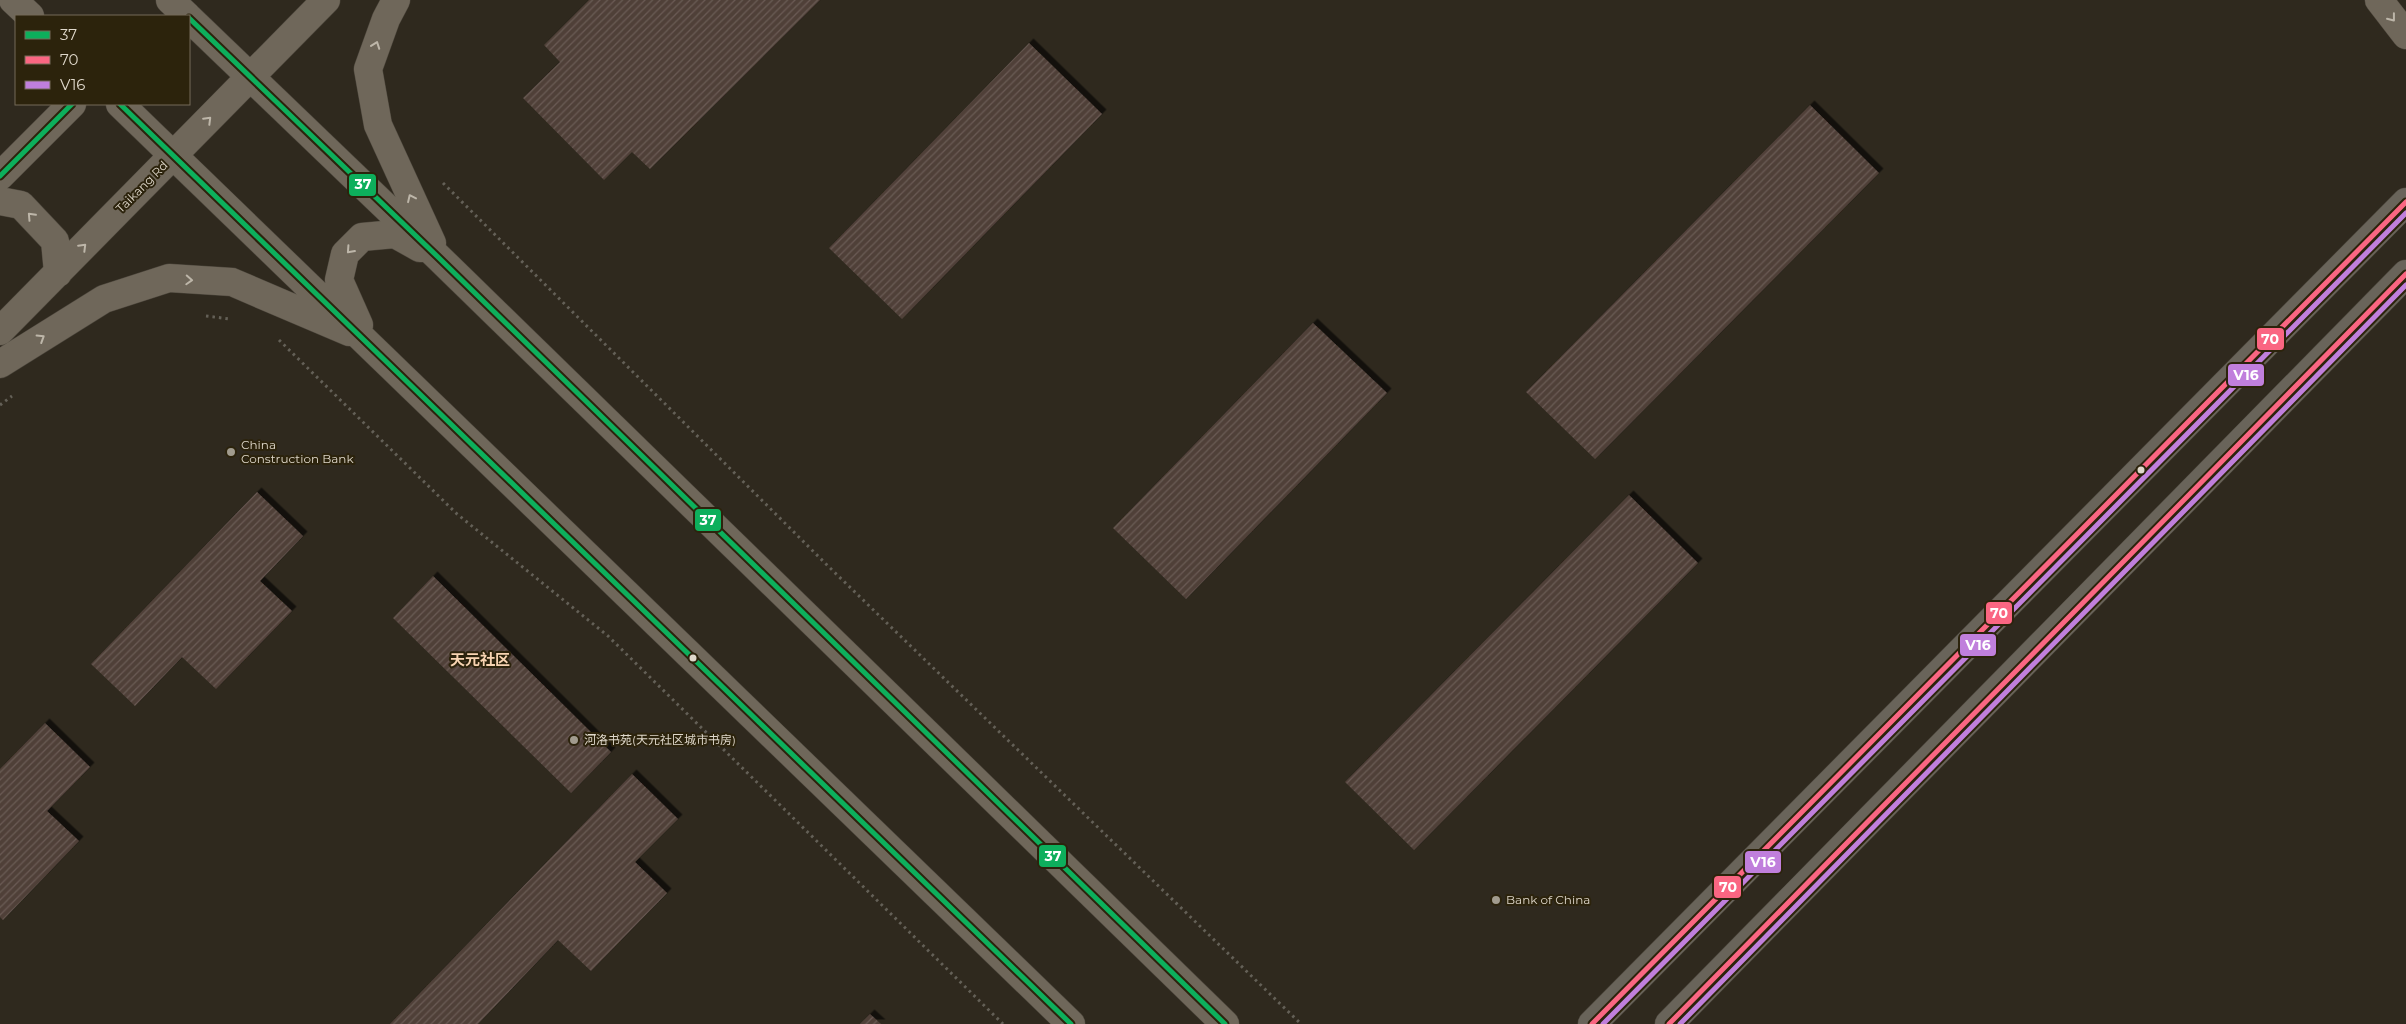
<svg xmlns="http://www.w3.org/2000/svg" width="2406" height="1024" font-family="Montserrat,'Noto Sans SC',sans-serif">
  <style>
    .building { fill: url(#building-hatch); filter: url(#shadow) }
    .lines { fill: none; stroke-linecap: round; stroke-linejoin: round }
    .minor-casing { stroke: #4b453b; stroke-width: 29 }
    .major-casing { stroke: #4b453b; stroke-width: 29 }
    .path { stroke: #646057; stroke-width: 3; stroke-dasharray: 2.5 4; stroke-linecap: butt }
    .minor { stroke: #69645a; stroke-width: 28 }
    .major { stroke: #6f675a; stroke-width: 28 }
    .bus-1-casing { stroke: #2c230c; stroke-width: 9 }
    .bus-2-casing { stroke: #2c230c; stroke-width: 9 }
    .bus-3-casing { stroke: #2c230c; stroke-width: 9 }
    .bus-1 { stroke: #0daf5c; stroke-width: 5 }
    .bus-2 { stroke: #fa6682; stroke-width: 5 }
    .bus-3 { stroke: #c07fdc; stroke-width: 5 }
    .oneway { stroke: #bdb6a9 }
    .poi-dot { fill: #a19b8e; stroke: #2c230c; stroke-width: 2 }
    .bus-dot { fill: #dfd8cb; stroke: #2c230c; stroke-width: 2 }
    .labels { text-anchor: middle; stroke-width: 4; stroke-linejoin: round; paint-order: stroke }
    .street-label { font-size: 12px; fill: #dfd8cb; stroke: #2c230c }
    .poi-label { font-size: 12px; fill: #dfd8cb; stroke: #2c230c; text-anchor: start }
    .quarter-label { font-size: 15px; font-weight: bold; fill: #f8d4b2; stroke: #2c230c }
    .line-badge { stroke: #2c230c; stroke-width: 2 }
    .badge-label { font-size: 14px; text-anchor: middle; font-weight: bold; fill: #fff }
  </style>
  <defs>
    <pattern id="building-hatch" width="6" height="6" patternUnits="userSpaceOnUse" patternTransform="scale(1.25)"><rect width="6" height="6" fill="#504039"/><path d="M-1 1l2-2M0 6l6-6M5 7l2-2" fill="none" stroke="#695b54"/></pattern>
    <filter id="shadow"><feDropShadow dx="4.5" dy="-4.5" stdDeviation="0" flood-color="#0009"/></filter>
  </defs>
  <rect width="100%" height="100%" fill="#2f291e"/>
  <!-- building -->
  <path class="building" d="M589,0H820L650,169L632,152L604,180L523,98L560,62L544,45Z
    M1029,43L1102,114L902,319L829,248Z
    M1810,105L1879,173L1595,459L1526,392Z
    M1313,323L1387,393L1186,599L1113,528Z
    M257,492L303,536L260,581L292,611L216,689L182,657L135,706L91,664Z
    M1629,495L1698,563L1414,850L1345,782Z
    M433,576L611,752L571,793L393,618Z
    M45,723L90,767L47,811L79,841L3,920L0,917V769Z
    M632,774L678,819L635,862L667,893L591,971L558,940L478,1024H390Z
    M870,1014L881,1024H860Z"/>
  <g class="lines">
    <defs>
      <path id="minor" d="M1592,1024L2406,202
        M1669,1024L2406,274"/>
      <path id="major" d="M13,0L30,16
        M170,0L187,16
        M396,0L386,19L368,69L378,125L432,243
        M2379,0L2406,35
        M189,18L439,258L1225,1024
        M120,104L1071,1024
        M0,176L72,104
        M0,201L21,205L55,241L58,273
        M359,325L339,280L345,254L362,237L395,234L420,248
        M0,331L326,0
        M0,364L104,299L169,278L232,282L349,332"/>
    </defs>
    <!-- minor casing -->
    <use href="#minor" class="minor-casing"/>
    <!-- major casing -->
    <use href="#major" class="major-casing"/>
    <!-- path -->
    <path class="path" d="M443,183L828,566L1301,1024
      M206,316L230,319
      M279,340L457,514L608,636L1003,1024
      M0,405L12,396"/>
    <!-- minor -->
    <use href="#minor" class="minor"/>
    <!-- major -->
    <use href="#major" class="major"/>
    <defs>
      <path id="bus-1" d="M189,18L439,258L1225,1024
        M120,104L1071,1024
        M0,176L72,104"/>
      <path id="bus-2" d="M1592,1024L2406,202
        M1669,1024L2406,274"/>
      <path id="bus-3" d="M1603,1024L2406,213
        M1680,1024L2406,285"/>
    </defs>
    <!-- bus-1 casing -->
    <use href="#bus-1" class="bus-1-casing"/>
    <!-- bus-2 casing -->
    <use href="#bus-2" class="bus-2-casing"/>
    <!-- bus-3 casing -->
    <use href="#bus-3" class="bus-3-casing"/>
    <!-- bus-1 -->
    <use href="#bus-1" class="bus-1"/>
    <!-- bus-2 -->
    <use href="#bus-2" class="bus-2"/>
    <!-- bus-3 -->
    <use href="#bus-3" class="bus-3"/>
  </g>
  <!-- one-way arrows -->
  <defs><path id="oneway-chevron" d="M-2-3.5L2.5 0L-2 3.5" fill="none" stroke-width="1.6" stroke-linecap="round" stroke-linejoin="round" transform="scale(1.25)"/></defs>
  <g class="oneway">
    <use href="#oneway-chevron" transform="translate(2392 18) rotate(52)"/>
    <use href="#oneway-chevron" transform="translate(376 45) rotate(-70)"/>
    <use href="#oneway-chevron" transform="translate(208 120) rotate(-45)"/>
    <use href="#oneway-chevron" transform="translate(411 198) rotate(-115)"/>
    <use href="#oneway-chevron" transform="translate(31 216) rotate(-133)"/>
    <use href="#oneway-chevron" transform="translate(83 247) rotate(-45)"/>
    <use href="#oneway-chevron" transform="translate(350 250) rotate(132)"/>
    <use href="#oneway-chevron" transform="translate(189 280) rotate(3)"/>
    <use href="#oneway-chevron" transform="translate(41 338) rotate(-32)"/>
  </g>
  <!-- markers -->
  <g class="poi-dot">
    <circle cx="231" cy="452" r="5"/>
    <circle cx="574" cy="740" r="5"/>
    <circle cx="1496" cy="900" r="5"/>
  </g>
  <g class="bus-dot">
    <circle cx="2141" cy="470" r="4.5"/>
    <circle cx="693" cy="658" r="4.5"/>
  </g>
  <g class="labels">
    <!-- street labels -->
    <g class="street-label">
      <text transform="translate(142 187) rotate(-45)" y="4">Taikang Rd</text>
    </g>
    <!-- poi labels -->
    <g class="poi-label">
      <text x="241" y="449">China<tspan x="241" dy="14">Construction Bank</tspan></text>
      <text x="584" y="744">河洛书苑(天元社区城市书房)</text>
      <text x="1506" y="904">Bank of China</text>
    </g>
    <!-- quarter labels -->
    <g class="quarter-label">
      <text x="480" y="665">天元社区</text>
    </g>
  </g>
  <g class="line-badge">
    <rect x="348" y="173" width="29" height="24" rx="5" fill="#0daf5c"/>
    <rect x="2256" y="327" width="29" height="24" rx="5" fill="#fa6682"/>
    <rect x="2227" y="363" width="38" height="24" rx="5" fill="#c07fdc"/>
    <rect x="694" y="508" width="28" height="24" rx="5" fill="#0daf5c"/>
    <rect x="1985" y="601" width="28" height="24" rx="5" fill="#fa6682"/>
    <rect x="1959" y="633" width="38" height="24" rx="5" fill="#c07fdc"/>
    <rect x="1038" y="844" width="29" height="24" rx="5" fill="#0daf5c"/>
    <rect x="1744" y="850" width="38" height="24" rx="5" fill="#c07fdc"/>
    <rect x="1713" y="875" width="29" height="24" rx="5" fill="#fa6682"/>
  </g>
  <g class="badge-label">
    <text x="363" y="189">37</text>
    <text x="2270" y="344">70</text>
    <text x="2246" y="380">V16</text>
    <text x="708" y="525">37</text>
    <text x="1999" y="618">70</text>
    <text x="1978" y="650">V16</text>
    <text x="1053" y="861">37</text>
    <text x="1763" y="867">V16</text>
    <text x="1728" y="892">70</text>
  </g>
  <!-- legend -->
  <rect x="15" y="15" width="175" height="90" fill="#2c230c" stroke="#746b58"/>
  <rect x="25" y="31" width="25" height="8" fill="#0daf5c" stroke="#746b58"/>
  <text x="60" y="40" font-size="15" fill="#dfd8cb">37</text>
  <rect x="25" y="56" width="25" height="8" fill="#fa6682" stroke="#746b58"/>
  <text x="60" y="65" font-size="15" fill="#dfd8cb">70</text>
  <rect x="25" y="81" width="25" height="8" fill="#c07fdc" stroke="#746b58"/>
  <text x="60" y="90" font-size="15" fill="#dfd8cb">V16</text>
</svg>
